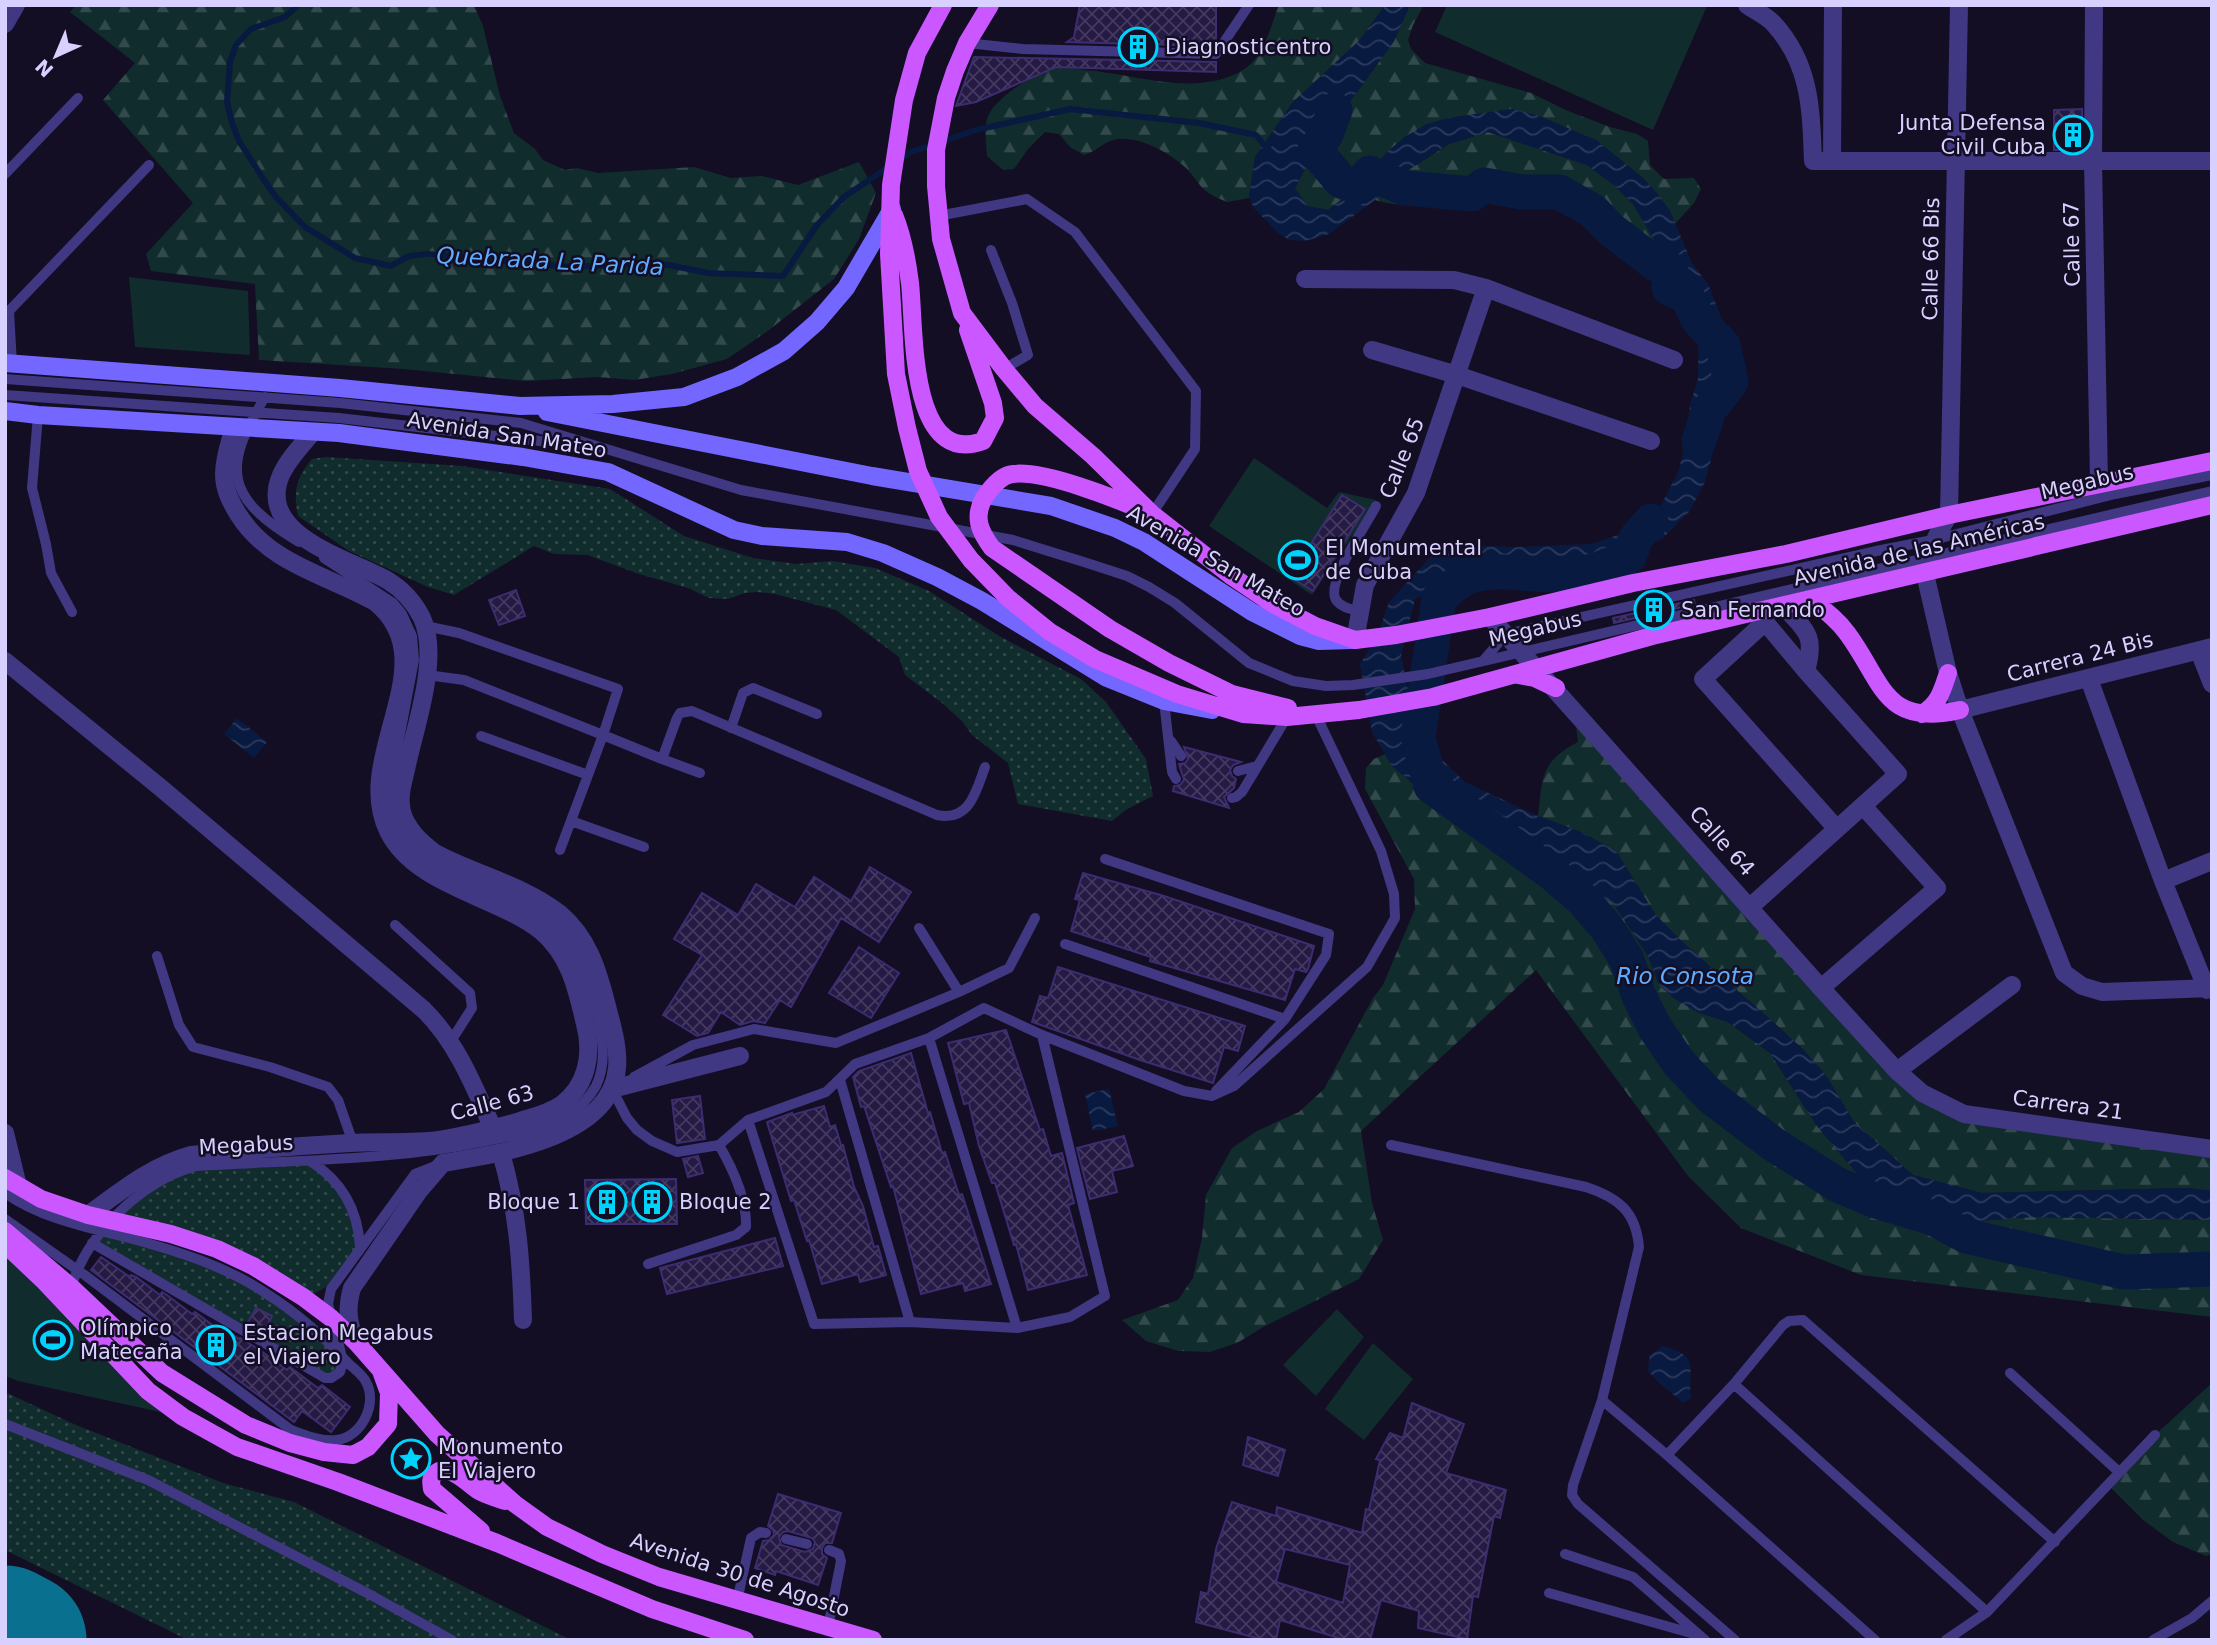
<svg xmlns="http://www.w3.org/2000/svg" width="2217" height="1645" font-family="'DejaVu Sans',sans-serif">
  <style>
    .grass { fill: url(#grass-dots) }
    .forest { fill: url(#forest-firs) }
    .pitch { fill: #112c2d }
    .water { fill: url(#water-waves) }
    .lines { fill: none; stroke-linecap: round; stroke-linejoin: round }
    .stream { stroke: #091a41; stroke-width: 6 }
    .river { stroke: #091a41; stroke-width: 35 }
    .runway { stroke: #0a708f; stroke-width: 133 }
    .building { fill: url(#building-cross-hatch); stroke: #3d2c70; stroke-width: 2; fill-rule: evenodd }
    .service { stroke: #403882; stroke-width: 10 }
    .minor { stroke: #403882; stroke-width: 18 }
    .tertiary { stroke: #403882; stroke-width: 18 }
    .secondary { stroke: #7367ff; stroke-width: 18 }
    .primary { stroke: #ca57ff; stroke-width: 18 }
    .labels { text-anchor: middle; stroke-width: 5; stroke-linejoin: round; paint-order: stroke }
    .poi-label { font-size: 21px; fill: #d8d0ff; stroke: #130e23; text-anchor: start }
    .street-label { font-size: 21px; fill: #d8d0ff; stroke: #130e23 }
    .water-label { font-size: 23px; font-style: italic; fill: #5eabff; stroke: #130e23 }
  </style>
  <defs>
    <pattern id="grass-dots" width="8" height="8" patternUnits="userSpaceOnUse" patternTransform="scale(1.75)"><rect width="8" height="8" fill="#112c2d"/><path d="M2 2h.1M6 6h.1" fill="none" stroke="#334a4c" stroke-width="1.8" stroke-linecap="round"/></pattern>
    <pattern id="forest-firs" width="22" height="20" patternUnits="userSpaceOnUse" patternTransform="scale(1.75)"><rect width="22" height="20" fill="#112c2d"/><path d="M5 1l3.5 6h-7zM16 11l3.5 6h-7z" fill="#334a4c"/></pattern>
    <pattern id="water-waves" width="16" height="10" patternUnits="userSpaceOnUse" patternTransform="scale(1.75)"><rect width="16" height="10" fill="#091a41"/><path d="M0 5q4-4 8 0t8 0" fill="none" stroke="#2c3a5e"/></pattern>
    <pattern id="building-cross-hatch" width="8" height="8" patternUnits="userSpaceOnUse" patternTransform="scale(1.75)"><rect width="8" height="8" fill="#251a44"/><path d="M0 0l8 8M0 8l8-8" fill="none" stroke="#443a60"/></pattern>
  </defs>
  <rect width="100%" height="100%" fill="#130e23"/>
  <!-- grass -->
  <path class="grass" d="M326,457L462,466L610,489L684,536L753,558L796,564L832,561L875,568L929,591L999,636L1081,679L1106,702L1146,759L1153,796L1127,809L1112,821L1018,804L1008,763L972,735L962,721L942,703L905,675L899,657L836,610L775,594L757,592L745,593L728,599L709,598L688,588L639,574L587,555L554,554L534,546L454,595L428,587L349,551L298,516C293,491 296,478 312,459Z
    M310,1161L337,1182L360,1247C342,1270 333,1290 303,1297L253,1266L111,1219L177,1172Z
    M102,1231L177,1253L268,1295L343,1361L331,1378L92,1243Z
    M5,1392L76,1425L223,1483L294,1502L571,1640H188L5,1550Z"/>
  <!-- forest -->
  <path class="forest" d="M76,5H474L483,26L500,96L514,133L535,149L543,160L565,170L577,168L598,173L694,167L731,178L762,176L798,185L859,162L876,193L859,239L834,279L769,330L727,359L672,374L634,380L598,377L526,381L404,369L259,360L255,284L151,271L146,254L193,203L103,100L135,63L70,12Z
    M1279,5H1385L1359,41L1293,102L1255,157L1249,198L1227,202C1220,199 1213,196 1207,192C1198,185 1193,174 1185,167C1168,152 1136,134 1113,140C1102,143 1096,152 1084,155L1070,147L1059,134L1045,132L1028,149L1014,169L1003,170L987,156C984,121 983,113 1011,91C1024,82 1038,73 1053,68C1063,66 1076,69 1085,70C1135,74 1197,98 1243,70C1265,57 1270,27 1279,5Z
    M1410,5H1424L1413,25L1408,40L1411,49L1425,63L1531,93L1568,111L1610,127L1637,134L1648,141L1650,165L1664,179L1694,178L1701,189L1694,203L1675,224L1670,211L1644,179L1596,140L1512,109L1448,118L1425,125L1388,151L1358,187L1328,210L1307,206L1295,188L1315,150L1394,41Z
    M1488,132L1587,165L1615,186L1633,204L1685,292L1680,293L1659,284L1647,270L1628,242L1609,228L1608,207C1578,182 1537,168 1498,180C1487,183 1479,191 1469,195C1438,207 1406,209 1375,200L1410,169L1449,144Z
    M1574,710L1897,1071L1965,1114L2212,1149V1191L2187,1188L1981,1193L1913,1175L1854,1122L1825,1074L1781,1029L1680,940L1655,914L1616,851L1581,832L1538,816C1543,777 1540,762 1578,742Z
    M1385,754L1392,766L1449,814L1491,829L1554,859L1615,906L1648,956L1659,985L1697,1012L1728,1022L1770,1053L1817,1126L1859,1176L1933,1218L1979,1221L2031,1217L2212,1220V1317L1861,1275L1741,1228L1688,1176L1536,970L1361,1131L1372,1203L1383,1240L1359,1279L1265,1326L1237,1343L1210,1352L1178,1351L1146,1341L1122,1320L1178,1300L1193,1278L1202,1238L1206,1195L1232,1148L1257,1131L1299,1112L1324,1089L1373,998L1383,985L1415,909L1414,879L1365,789L1366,768L1374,759Z
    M2212,1383V1554L2206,1556L2173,1542L2143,1520L2107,1484L2155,1435Z"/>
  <!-- pitch -->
  <path class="pitch" d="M1447,5H1705L1707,6L1653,130L1435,32Z
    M129,277L248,291L250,355L135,347Z
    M1254,458L1327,508L1339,492L1376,500L1312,595L1209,526Z
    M5,1244L183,1417L18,1381L5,1376Z
    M1337,1309L1364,1337L1316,1396L1283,1365Z
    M1373,1343L1413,1379L1364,1440L1325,1409Z"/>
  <!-- water -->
  <path class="water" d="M1385,5H1410L1394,41L1315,150L1295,188L1307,206L1329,210L1358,187L1388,151L1406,136L1425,125L1448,118L1512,109L1540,116L1596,140L1644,179L1658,194L1670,211L1692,263L1708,284L1720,314L1723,345L1722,370L1712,456L1704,484L1689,512L1663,538L1615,563L1548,576L1509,570L1468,577L1415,599L1401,656L1418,737L1465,782L1538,816L1581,832L1616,851L1655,914L1680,940L1802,1048L1825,1074L1854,1122L1913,1175L1982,1193L2187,1188L2212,1191V1220L2031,1217L1979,1221L1933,1218L1892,1204L1859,1176L1817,1126L1770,1053L1728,1022L1697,1012L1675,999L1659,985L1648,956L1615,906L1554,859L1491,829L1449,814L1392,766L1372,732L1360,664L1377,637L1389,602L1434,553L1483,546L1519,547L1591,544L1639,528L1657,513L1679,470L1687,433L1690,405L1698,379L1699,321L1685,292L1633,204L1615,186L1587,165L1488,132L1448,144L1410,169L1375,200L1329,234L1305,241L1289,240L1277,232L1254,208L1249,198L1255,157L1293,102L1359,41Z
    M237,718L267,742L254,758L224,734Z
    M1109,1089L1118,1126L1093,1131L1085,1094Z
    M1663,1346C1702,1356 1687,1370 1691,1398L1683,1403C1671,1391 1657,1384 1648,1370L1650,1355Z"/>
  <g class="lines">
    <!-- stream -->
    <path class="stream" d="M298,5L285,17L251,29L236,45L230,62L227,102L232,123L239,141L264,180L276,197L305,227L355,258L391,266L409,256L428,254L570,267L645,263L669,265L708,273L783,276L817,225L844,197L890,166
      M899,160L911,152L976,130L1070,109L1199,123L1256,135L1264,145H1269"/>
    <!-- river -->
    <path class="river" d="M1335,110L1326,134L1315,150L1341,181L1358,187L1370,173L1404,188L1472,194L1484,185L1521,192H1559L1593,211L1609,228L1657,265L1671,270L1669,288L1680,293L1685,292L1699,321L1723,345L1731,382L1709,410L1699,441
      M1651,521L1636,538L1629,557C1613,564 1595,572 1578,574C1541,579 1506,566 1470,576C1459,580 1448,591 1439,598L1418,737L1431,786L1553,874L1583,900L1607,928L1627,960L1639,996L1655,1028L1679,1063L1711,1097L1773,1144L1838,1185L1876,1201L1933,1218L1966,1236L2124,1272L2212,1269"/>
    <!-- runway -->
    <path class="runway" d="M5,1632L20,1640"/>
  </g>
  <!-- building -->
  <path class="building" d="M1080,5H1216V40L1212,46L1067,42L1074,37Z
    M974,57L1216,62V72L1056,67L976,102L956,106Z
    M2082,109V150H2054V110Z
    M1342,495L1365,509L1313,591L1290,577Z
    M516,590L525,616L499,625L489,600Z
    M1694,600L1695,604L1614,623L1613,618Z
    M1184,747L1241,762L1233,765L1230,770L1232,776L1236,779L1234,788L1224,797L1229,808L1173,791L1174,786L1180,785L1184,780L1179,764L1185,763L1188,759Z
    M870,867L911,892L879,942L841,918L791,1007L780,1000L765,1023L753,1021L740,1025L721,1012L708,1033L697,1036L663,1015L702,955L674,939L702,893L738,915L756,884L795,907L814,877L851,901Z
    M1083,873L1164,896L1314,946L1308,969L1306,972L1295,969L1285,1000L1150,961L1151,957L1071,931L1080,900L1075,899Z
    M859,947L899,973L871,1018L829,993Z
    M1058,967L1245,1026L1238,1051L1224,1047L1213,1083L1140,1060L1032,1022L1040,996L1048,998Z
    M1006,1030L1040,1130L1043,1129L1051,1156L1062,1153L1074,1203L1068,1205L1087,1275L1028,1290L1016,1244L1014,1245L995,1183H992L979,1146L969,1103L964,1104L948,1043Z
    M911,1053L928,1113L930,1112L942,1153L945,1152L959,1195L962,1194L991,1284L965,1291L963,1283L921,1294L893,1186L891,1187L864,1106L861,1107L853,1077L859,1071Z
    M700,1096L705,1139L677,1143L672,1100Z
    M824,1106L830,1127L835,1125L841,1145H843L854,1187L863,1206L874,1247L878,1246L886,1275L860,1282L858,1274L822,1284L809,1240L807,1241L794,1200L791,1201L767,1122L792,1113V1115Z
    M1124,1136L1133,1166L1112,1171L1117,1192L1090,1199L1077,1148Z
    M698,1156L703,1173L688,1177L683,1159Z
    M676,1179L677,1224H586L585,1180Z
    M775,1238L783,1266L667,1294L660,1268Z
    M101,1257L130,1277L131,1275L136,1277L160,1295L162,1292L167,1295L192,1314L195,1312L223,1333L225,1329L239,1339L240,1338L260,1350L287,1370L290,1367L318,1388L322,1385L350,1407L331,1432L302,1411L294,1422L91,1270Z
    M256,1308L272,1316L263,1333L247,1324Z
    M1412,1403L1464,1424L1446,1473L1506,1490L1500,1518L1494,1516L1478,1597L1473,1596L1467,1639L1418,1628L1419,1611L1381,1600L1370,1640H1345L1280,1620L1276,1640H1264L1196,1622L1201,1592L1208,1594L1216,1549L1232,1502L1276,1516L1277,1507L1362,1533L1366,1509L1369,1510L1380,1460L1376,1459L1390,1433L1403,1438ZM1285,1549L1350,1565L1343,1603L1276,1582Z
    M1248,1437L1285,1450L1278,1476L1243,1465Z
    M778,1494L841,1513L832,1543H825L822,1548V1554L827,1558L818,1585L776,1571L775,1575L755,1568L763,1541L769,1540L774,1535L773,1530L768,1526ZM788,1531L812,1538L815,1542L813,1549L805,1552L781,1545L779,1537L783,1532Z"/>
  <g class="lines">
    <!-- service -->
    <path class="service" d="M967,43L1023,49L1216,54L1249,5
      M5,174L78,98
      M938,216L1027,199L1075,232L1196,391L1195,449L1152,514
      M991,250L1012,303L1028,355L1004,369
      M12,364L9,311L149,165
      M5,379L340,403L521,423L741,490L1013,540L1087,563L1127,576L1149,587L1175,603L1249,663L1293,681L1326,686L1353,685L1428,674L2212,491
      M5,395L339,418L583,446
      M265,397C221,470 226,498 299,542
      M38,415L32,488L46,544L51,573L72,612
      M1361,612C1352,609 1342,608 1336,600C1325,583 1367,524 1376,506
      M425,626L459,633L618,689L603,735L464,680L427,675
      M1483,661L1506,634L1881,550L1933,540L2115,494L2212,475
      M1164,701L1172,772L1176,779
      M731,728L743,693L753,688L817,714
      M481,736L588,775
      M1171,741L1181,756
      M662,759L700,773
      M1238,771L1257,766
      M1232,798L1236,797L1242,792L1287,717
      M571,821L644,847
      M560,850L603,735L662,759L677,718L680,713L692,711L937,815C970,822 976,791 985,767
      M1105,859L1329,934L1326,955L1285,1019
      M395,925L470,993L472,1008L451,1041
      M919,928L959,992
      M1065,944L1285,1019L1216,1091
      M157,956L179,1025L193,1047L270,1067L328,1087L338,1100L353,1143
      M929,1038L1017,1328
      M634,1077L693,1045L754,1029L836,1043L959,992L1009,968L1035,918
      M840,1080L910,1322
      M617,1087L612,1089L627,1118L637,1130L652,1141L677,1152L719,1145L748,1120L826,1092L855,1064L929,1038L984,1008L1042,1035L1184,1091L1212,1096L1234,1086L1367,967L1395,918L1394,894L1381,851L1316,715
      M748,1120L814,1324L910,1322L1017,1328L1070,1317L1105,1296L1042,1035
      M1391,1145L1586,1187C1619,1198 1636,1212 1639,1247L1602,1400L1573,1485L1572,1495L1578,1504L1735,1640
      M310,1161C342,1181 358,1209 360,1247
      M5,1193C43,1219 86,1227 129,1238C177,1251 226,1266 267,1294C297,1313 324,1337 348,1363C354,1369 363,1375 366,1382C378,1403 362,1437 337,1440C321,1442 305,1435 291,1430L86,1276L5,1219
      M92,1243L325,1378H331L340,1372L343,1361L328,1304L331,1289L415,1174L438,1165
      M648,1264L736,1235L746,1227C747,1200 733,1169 719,1145
      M70,1292C84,1236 140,1182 196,1166C293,1160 391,1161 486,1141C513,1136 543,1130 567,1116C579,1109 589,1098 596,1086C608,1060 602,1035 595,1008C588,983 582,957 564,936C515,879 393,886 389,792L414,660L412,636L402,614L393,603L324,558
      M2010,1373L2119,1472
      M1734,1384L1987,1612
      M1602,1400L1667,1455L1875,1640
      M5,1424L148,1480L369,1594L452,1640
      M1667,1455L1734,1384L1783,1325L1789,1321L1803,1320L2055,1542
      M786,1539L807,1544
      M1565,1554L1633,1577L1705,1640
      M1549,1593L1698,1635
      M737,1601L751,1538L760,1532L766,1533
      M828,1627L841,1561L839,1554L829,1550
      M1946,1640L1987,1612L2155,1435
      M2153,1640L2192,1618L2212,1601"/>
    <!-- minor -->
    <path class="minor" d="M1747,5C1755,11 1767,16 1774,24C1811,65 1811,110 1813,161H2212
      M2094,5L2093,161L2099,482
      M5,24L16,5
      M1832,161L1833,5
      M1305,279L1454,280L1486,288L1674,360
      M1372,350L1457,375L1651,441
      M1949,515L1959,5
      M1355,640L1365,585L1416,493L1486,288
      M2199,651L2212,684
      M5,661L161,788L424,1010C457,1043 474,1086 493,1129
      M1806,671L1765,622L1703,679L1837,829
      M2089,679L2163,881L2207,990
      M1960,710L2064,973L2082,986L2102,992L2212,988
      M2163,881L2212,861
      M1750,907L1898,774L1806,671C1816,636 1807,631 1783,606
      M1821,988L1937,888L1863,806
      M1897,1071L2012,985
      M612,1089L740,1056
      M5,1133L18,1186
      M501,1153C518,1212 521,1260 523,1320"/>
    <!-- tertiary -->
    <path class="tertiary" d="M313,432C302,445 288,459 281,475C255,536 351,559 387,580C402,589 414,602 422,618C440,657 416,724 407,765C404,780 398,795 402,812C407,830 421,842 435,853C474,874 523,885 559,913C588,937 598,970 607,1006C612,1026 619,1047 617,1068C611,1138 498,1154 443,1163L419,1191L352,1288C346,1309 348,1324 357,1343
      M1949,515C1937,534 1928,551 1925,574L1948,673L1960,710L2212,647
      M1490,617L1821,988L1897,1071L1922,1093L1964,1114L2212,1149
      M88,1215C121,1191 151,1166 191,1155C244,1150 297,1146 350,1143C379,1141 410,1144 439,1140C465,1136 492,1129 517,1122C532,1117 548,1114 561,1105C587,1086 593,1054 585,1024C577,990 570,955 541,931C497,896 415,886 388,831C351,756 449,662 375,602C327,575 269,564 238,514C230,501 224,489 224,474C224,458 230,442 234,427"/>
    <!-- secondary -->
    <path class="secondary" d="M5,363L340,388L520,406L613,404L684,397L737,377L784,351L817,322L846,288L892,209
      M5,411L38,415L339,433L523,457L608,472L734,530L762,536L847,542L883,553L937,577L982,601L1107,678L1164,701L1212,710
      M547,412L872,476L1051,506L1115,528L1144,542L1252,612L1300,636L1319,641L1352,640"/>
    <!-- primary -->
    <path class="primary" d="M943,5L917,53L904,100L891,185L889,254L896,374L907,428L918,471L939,517L971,560L1008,598L1050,632L1095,659L1177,694L1243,714L1287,717L1359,710L1433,697L1652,636L2212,505
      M990,5L967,43L955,71L946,98L936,150V186L941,239L962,313L1004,369L1035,406L1093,456L1152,514L1230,575L1273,604L1315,626L1355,640L1396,635L1490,617L1633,583L1786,554L1949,515L2212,461
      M894,215C903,237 907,259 910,283C915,326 908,468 983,441L995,418L993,403L968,330
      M1144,511C1114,498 1044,470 1013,474C1001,475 990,489 984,498C973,517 980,532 992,548L1110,629L1169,663L1232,694L1288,708
      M1810,599C1824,610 1837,619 1847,633C1883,681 1883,728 1960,710
      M1518,675L1535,678L1556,688
      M1922,714C1939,704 1942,691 1948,673
      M5,1178L41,1199L88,1215L171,1234L217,1249L253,1266L303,1297L331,1318L357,1343L437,1434L515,1504L547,1527L602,1554L659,1577L873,1640
      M5,1231L71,1287L162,1373L246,1425L290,1443L324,1452L353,1455L368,1447L388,1424L389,1393L382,1374
      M5,1244L45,1282L148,1391L183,1417L237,1447L338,1482L497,1543L652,1609L745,1640
      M481,1531L432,1489C431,1483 430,1478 435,1474C447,1461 468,1484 479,1491C486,1495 496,1498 505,1501"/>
  </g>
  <!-- icons -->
  <defs>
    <symbol id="building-ring" viewBox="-11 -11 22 22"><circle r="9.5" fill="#130e23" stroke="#00d3fb" stroke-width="1.5"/><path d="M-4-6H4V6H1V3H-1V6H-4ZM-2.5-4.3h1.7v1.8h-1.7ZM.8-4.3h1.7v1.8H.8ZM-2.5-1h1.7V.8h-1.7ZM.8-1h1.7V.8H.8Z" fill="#00d3fb"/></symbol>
    <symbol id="stadium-ring" viewBox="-11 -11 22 22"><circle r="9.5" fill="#130e23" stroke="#00d3fb" stroke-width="1.5"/><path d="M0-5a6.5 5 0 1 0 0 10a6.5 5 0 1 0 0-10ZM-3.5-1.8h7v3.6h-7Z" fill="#00d3fb"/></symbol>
    <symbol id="sight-ring" viewBox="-11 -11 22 22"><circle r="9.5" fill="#130e23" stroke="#00d3fb" stroke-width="1.5"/><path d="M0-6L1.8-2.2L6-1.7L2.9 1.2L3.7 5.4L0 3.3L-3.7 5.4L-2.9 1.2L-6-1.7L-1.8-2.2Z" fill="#00d3fb"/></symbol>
  </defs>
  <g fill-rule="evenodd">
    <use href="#building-ring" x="1116" y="25" width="44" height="44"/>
    <use href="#building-ring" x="2051" y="113" width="44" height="44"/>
    <use href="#stadium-ring" x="1276" y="538" width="44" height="44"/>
    <use href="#building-ring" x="1632" y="588" width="44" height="44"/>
    <use href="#building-ring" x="585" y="1180" width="44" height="44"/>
    <use href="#building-ring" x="630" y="1180" width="44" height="44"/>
    <use href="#stadium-ring" x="31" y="1318" width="44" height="44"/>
    <use href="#building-ring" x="194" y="1323" width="44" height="44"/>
    <use href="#sight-ring" x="389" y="1437" width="44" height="44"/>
  </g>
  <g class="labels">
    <!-- poi labels -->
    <g class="poi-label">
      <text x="1165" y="54">Diagnosticentro</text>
      <text x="2046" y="130" text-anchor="end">Junta Defensa<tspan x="2046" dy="24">Civil Cuba</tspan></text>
      <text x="1325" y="555">El Monumental<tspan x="1325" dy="24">de Cuba</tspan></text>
      <text x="1681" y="617">San Fernando</text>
      <text x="580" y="1209" text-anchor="end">Bloque 1</text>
      <text x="679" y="1209">Bloque 2</text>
      <text x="80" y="1335">Olímpico<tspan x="80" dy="24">Matecaña</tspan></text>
      <text x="243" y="1340">Estacion Megabus<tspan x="243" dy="24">el Viajero</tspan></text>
      <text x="438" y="1454">Monumento<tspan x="438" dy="24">El Viajero</tspan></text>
    </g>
    <!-- street labels -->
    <g class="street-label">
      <text transform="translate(2072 244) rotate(-91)" y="7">Calle 67</text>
      <text transform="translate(1931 259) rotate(-89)" y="7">Calle 66 Bis</text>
      <text transform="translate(507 435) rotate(9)" y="7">Avenida San Mateo</text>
      <text transform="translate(1402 458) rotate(-68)" y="7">Calle 65</text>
      <text transform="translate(2087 482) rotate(-13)" y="7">Megabus</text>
      <text transform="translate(1919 550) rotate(-13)" y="7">Avenida de las Américas</text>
      <text transform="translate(1216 561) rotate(30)" y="7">Avenida San Mateo</text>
      <text transform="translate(1535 629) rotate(-13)" y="7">Megabus</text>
      <text transform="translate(2080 657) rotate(-14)" y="7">Carrera 24 Bis</text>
      <text transform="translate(1722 841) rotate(48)" y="7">Calle 64</text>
      <text transform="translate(492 1103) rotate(-15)" y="7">Calle 63</text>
      <text transform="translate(2068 1105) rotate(8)" y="7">Carrera 21</text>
      <text transform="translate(246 1145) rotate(-3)" y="7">Megabus</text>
      <text transform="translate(740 1575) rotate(18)" y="7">Avenida 30 de Agosto</text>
    </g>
    <!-- water labels -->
    <g class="water-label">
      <text transform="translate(550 261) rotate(3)" y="8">Quebrada La Parida</text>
      <text x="1685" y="984">Rio Consota</text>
    </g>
  </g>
  <!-- border -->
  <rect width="2217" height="1645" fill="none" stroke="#d8d0ff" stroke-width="14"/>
  <!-- north arrow -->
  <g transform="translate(56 56) rotate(224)" stroke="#130e23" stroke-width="5" paint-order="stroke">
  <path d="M0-5L12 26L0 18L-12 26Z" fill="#d8d0ff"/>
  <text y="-10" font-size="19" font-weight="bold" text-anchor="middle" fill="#d8d0ff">N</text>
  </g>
</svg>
